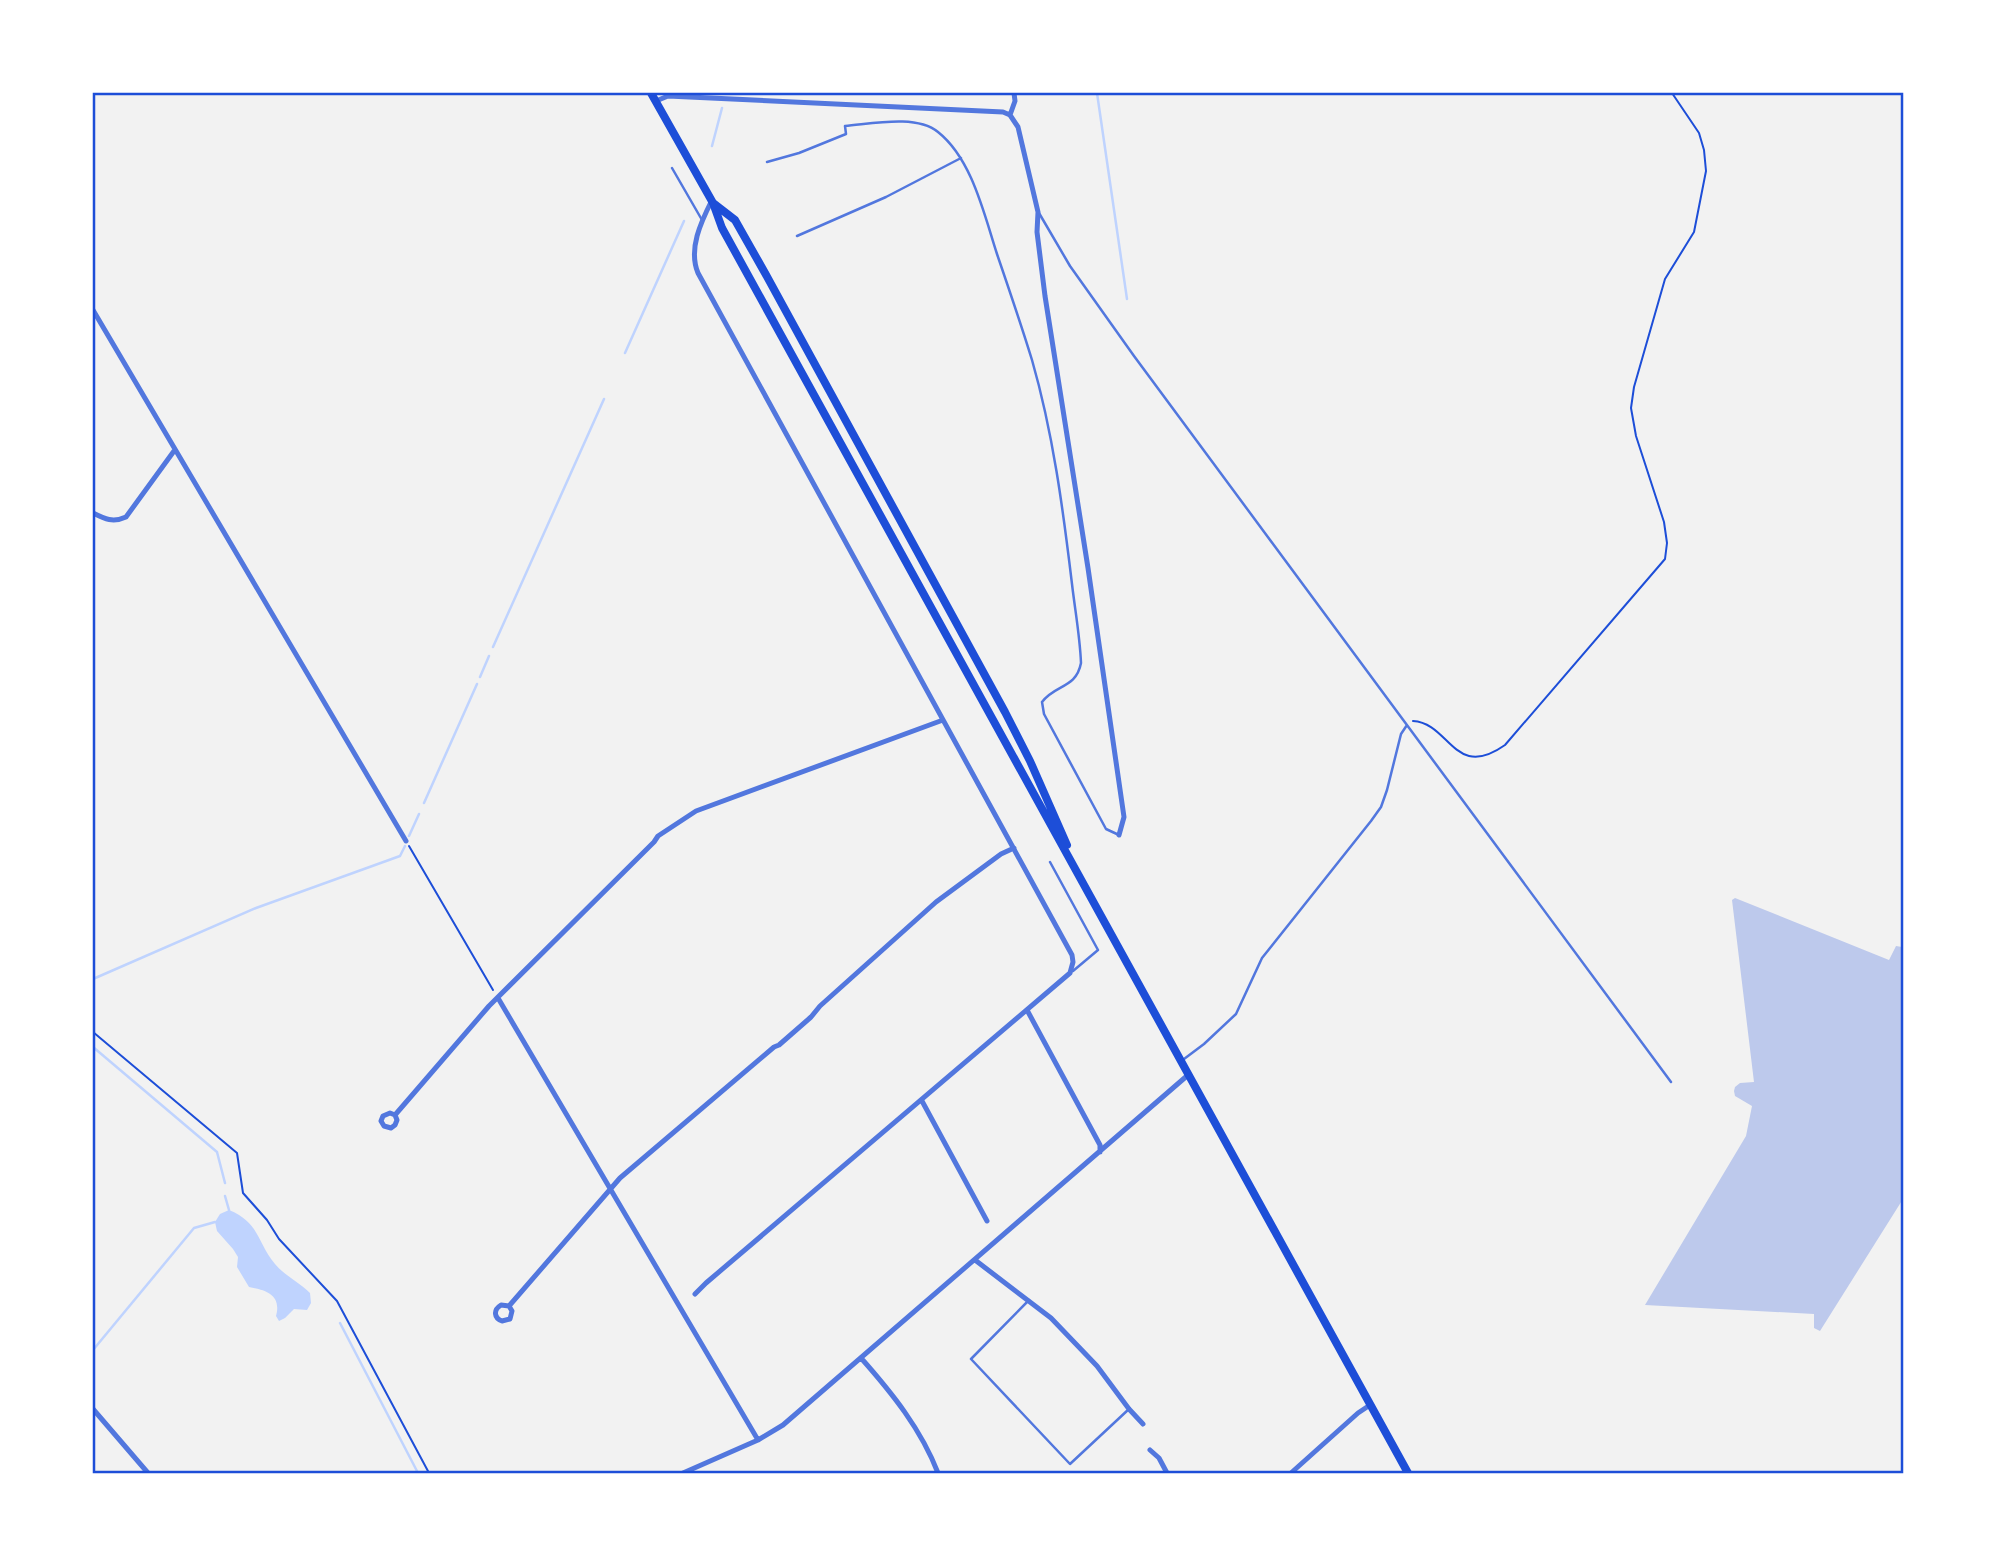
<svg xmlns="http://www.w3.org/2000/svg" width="1996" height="1566" font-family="'Space Grotesk',sans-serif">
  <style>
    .water { fill: #bfd3fe }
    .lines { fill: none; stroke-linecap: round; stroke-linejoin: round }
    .stream { stroke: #bfd3fe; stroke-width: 2.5 }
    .building { fill: #bdc9ec }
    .path { stroke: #1d4ed8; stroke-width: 2 }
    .service { stroke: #5277de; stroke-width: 2.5 }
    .minor { stroke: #5277de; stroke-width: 5 }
    .primary { stroke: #1d4ed8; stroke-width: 8 }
    .neatline { fill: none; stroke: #1d4ed8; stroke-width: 2.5 }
  </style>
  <rect width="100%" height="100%" fill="#f2f2f2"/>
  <!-- water -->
  <path class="water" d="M229,1210C260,1223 257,1242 275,1264C285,1276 299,1282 310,1293L311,1303L307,1310L294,1309L285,1318L279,1321L276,1316C282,1294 265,1290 249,1287L237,1267L238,1257L233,1249L217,1231L215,1222L220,1214Z"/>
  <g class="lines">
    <!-- stream -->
    <path class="stream" d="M1097,93L1127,299
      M712,146L722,108
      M625,353L684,221
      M493,647L604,399
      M480,677L489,656
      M424,803L477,684
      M409,836L419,814
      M93,979L256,908L400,856L405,846
      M93,1047L217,1152L225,1183
      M225,1196L229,1210
      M340,1323L418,1473
      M93,1350L194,1228L215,1222"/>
  </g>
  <!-- building -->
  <path class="building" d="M1735,898L1889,960L1896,946L1902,947L1903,952V1199L1820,1331L1814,1328V1314L1645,1305L1746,1136L1752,1106L1735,1096L1734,1091L1735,1087L1740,1083L1754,1082L1732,900Z"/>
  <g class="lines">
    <!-- path -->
    <path class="path" d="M1413,721C1450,723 1454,781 1505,745L1665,559L1667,543L1664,522L1636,436L1631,408L1634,387L1665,279L1694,232L1706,171L1704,150L1699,133L1672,93
      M409,846L493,990
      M93,1032L237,1153L243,1193L267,1220L279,1239L337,1301L429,1473"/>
    <!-- service -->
    <path class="service" d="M767,162L799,153L846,134L845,126C871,124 916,114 938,132C972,159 984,214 997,254C1009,289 1021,324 1032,360C1053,433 1063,509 1072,584C1075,610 1080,637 1081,663C1076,689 1055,684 1042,702L1044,714L1106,829L1119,835
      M672,168L702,220
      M1039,213L1070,266L1134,356L1671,1082
      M797,236L886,197L961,158
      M1050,862L1098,950L1073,971
      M1184,1059L1204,1044L1236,1014L1262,958L1371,821L1381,807L1387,790L1401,734L1407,725
      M1029,1300L971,1359L1070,1464L1129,1409"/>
    <!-- minor -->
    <path class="minor" d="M656,101L668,96L1003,112L1010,115
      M1010,115L1018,127L1038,212L1037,232L1045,296L1088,568L1124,817L1119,835
      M1010,115L1015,101L1014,93
      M93,310L406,841
      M93,513C105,519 113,523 126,517L174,451
      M498,998L758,1440
      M1027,1010L1100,1145V1152
      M922,1101L987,1221
      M395,1115L390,1113L383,1116L381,1121L384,1126L391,1128L395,1125L397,1120L395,1115L489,1006L654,842L658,836L696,811L943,720
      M975,1260L1051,1318L1097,1366L1129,1409L1143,1424
      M695,1294L706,1283L1070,973L1073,962L1072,955L698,273C688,249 701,222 712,200
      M509,1306L501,1305C493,1310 494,1318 502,1321L510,1319L512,1311L509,1306L620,1178L774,1047L779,1045L811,1017L820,1006L936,902L1001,854L1014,848
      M861,1358C892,1393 921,1429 938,1473
      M93,1409L148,1473
      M1150,1450L1159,1458L1167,1473
      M683,1473L758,1440L783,1425L1188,1075
      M1291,1473L1358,1413L1370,1405"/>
    <!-- primary -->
    <path class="primary" d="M651,93L713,203L722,228L1408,1473
      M713,203L735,220L765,273L1005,712L1030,761L1067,845"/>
  </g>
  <!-- border -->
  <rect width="1996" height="1566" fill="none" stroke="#ffffff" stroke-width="189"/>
  <rect x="94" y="94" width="1808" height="1378" class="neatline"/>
</svg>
